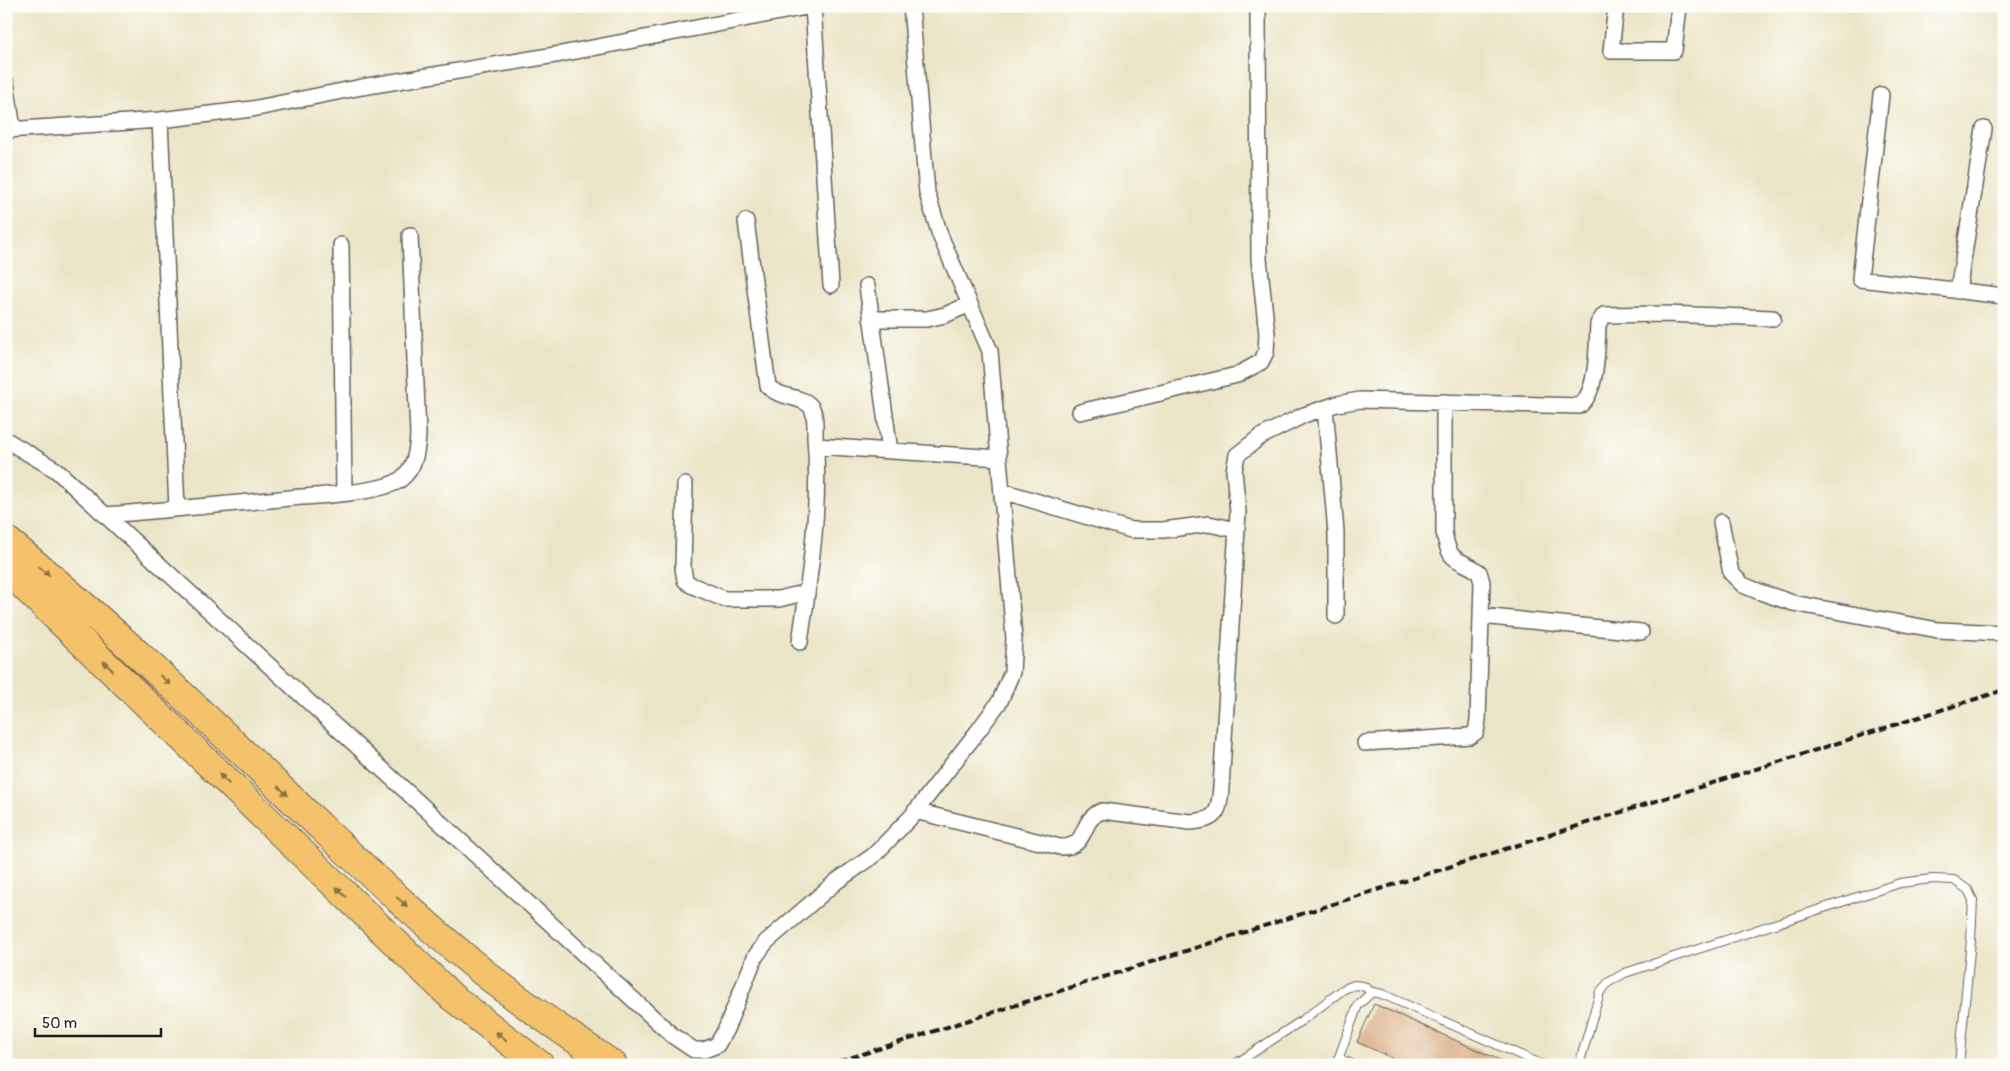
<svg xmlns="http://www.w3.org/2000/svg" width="2010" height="1071" font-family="Pangolin,sans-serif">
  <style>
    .building { fill: #d9ac83 }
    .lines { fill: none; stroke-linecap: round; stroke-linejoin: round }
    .lane-casing { stroke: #646258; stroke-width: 10 }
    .street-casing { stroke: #646258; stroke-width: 18 }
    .highway-casing { stroke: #646258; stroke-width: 30 }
    .lane { stroke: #fff; stroke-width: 8 }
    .street { stroke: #fff; stroke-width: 15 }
    .highway { stroke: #f3c26a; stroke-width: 28 }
    .rail { stroke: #1c1c1c; stroke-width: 4; stroke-dasharray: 8 4; stroke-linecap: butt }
    .oneway { fill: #886f43 }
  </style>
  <rect width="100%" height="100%" fill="#fdfcf7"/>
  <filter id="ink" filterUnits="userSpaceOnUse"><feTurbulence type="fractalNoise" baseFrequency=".02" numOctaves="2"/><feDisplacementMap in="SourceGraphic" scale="10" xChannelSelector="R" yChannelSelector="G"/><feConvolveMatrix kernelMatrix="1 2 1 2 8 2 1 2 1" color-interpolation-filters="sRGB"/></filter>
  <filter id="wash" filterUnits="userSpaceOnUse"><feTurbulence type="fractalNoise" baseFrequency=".0096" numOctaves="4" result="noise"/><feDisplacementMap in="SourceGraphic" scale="20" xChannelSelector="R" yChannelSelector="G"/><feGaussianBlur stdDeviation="1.12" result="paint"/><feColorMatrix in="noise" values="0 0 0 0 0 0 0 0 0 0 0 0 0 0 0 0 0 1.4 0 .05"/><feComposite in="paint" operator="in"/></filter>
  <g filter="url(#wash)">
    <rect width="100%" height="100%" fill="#ebe5c7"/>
    <g id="blocks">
      <!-- building -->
      <path class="building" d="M1374,1004L1511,1065H1408L1357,1042Z"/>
    </g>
  </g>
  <g filter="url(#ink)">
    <use href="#blocks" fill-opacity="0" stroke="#646258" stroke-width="1"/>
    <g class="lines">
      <defs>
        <path id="lane" d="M1338,1058L1354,1065
          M1234,1065L1301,1021L1344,989L1354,985L1363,986L1372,992
          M1336,1065L1358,1005L1372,992L1382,994L1543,1065
          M1579,1065L1600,992L1609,982L1625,973L1900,883L1932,879L1954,880L1968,890L1973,900L1971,940L1959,1065"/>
        <path id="street" d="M813,6L831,285
          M1616,6L1611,51H1674L1679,6
          M6,83L13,129
          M1881,95L1860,279L2004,296
          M160,120L177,509
          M6,130L160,120L252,109L362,87L561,54L811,6
          M746,221L768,386C779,399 803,395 811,407C816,414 815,428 815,437C821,506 810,574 800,642
          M341,245L344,493
          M867,286L890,451
          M1958,291L1984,129
          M871,319H927L945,315L970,304
          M1325,408L1336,532V616
          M1080,412L1237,375L1261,362L1266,352L1267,334L1259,259L1258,6
          M6,440L56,470L673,1036L694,1050H704L717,1045L726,1029L755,957L766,942L837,881L873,856L912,816L978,731L1000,701L1012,672L1014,638L990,351L940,235L927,193L911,6
          M816,446L999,458
          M685,485L683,568L685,580L691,585L724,599H779L807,592
          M1002,491L1131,530H1163L1209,524L1237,530
          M105,515C166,510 228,504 290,498C313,496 385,493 401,479C415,468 417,451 418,435L410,235
          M1721,522L1731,573L1743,585L1760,592L1793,603L1938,630L2004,633
          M1481,616L1641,632
          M1365,743L1470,736L1476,732L1478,720L1482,582L1479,572C1457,556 1450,566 1444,532V402
          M915,811L1060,847C1090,848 1078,820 1102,811L1190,822C1218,820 1219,812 1221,787L1238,512L1234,471L1237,455L1260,437L1304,415L1337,404L1360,400L1579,406C1598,393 1597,346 1598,324L1604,315L1664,314L1773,318"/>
        <path id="highway" d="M6,540C117,630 219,730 322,828C369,872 416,917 466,958C512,997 563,1031 613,1065
          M6,569L452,997L540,1065"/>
      </defs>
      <!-- lane casing -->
      <use href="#lane" class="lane-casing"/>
      <!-- street casing -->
      <use href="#street" class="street-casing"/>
      <!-- highway casing -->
      <use href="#highway" class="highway-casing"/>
      <!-- lane -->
      <use href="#lane" class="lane"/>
      <!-- street -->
      <use href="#street" class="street"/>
      <!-- highway -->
      <use href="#highway" class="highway"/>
      <!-- rail -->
      <path class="rail" d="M828,1065L2004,690"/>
    </g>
    <!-- one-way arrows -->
    <defs><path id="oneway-solid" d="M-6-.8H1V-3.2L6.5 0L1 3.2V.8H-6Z" transform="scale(1.25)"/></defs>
    <g class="oneway">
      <use href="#oneway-solid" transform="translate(44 571) rotate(40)"/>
      <use href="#oneway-solid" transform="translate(108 666) rotate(-136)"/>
      <use href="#oneway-solid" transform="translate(165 680) rotate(42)"/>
      <use href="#oneway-solid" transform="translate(224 779) rotate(-136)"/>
      <use href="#oneway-solid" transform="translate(283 791) rotate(43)"/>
      <use href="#oneway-solid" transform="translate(341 892) rotate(-136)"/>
      <use href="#oneway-solid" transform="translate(402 902) rotate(41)"/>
      <use href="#oneway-solid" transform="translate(501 1036) rotate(-142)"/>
    </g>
  </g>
  <!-- margin -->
  <rect width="2010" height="1071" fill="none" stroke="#fdfcf7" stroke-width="25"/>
  <!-- scale -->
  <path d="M35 1028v8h126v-8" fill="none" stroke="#1c1c1c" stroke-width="2.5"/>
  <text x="42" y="1028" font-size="15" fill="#1c1c1c" stroke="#fdfcf7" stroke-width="4" paint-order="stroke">50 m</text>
</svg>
